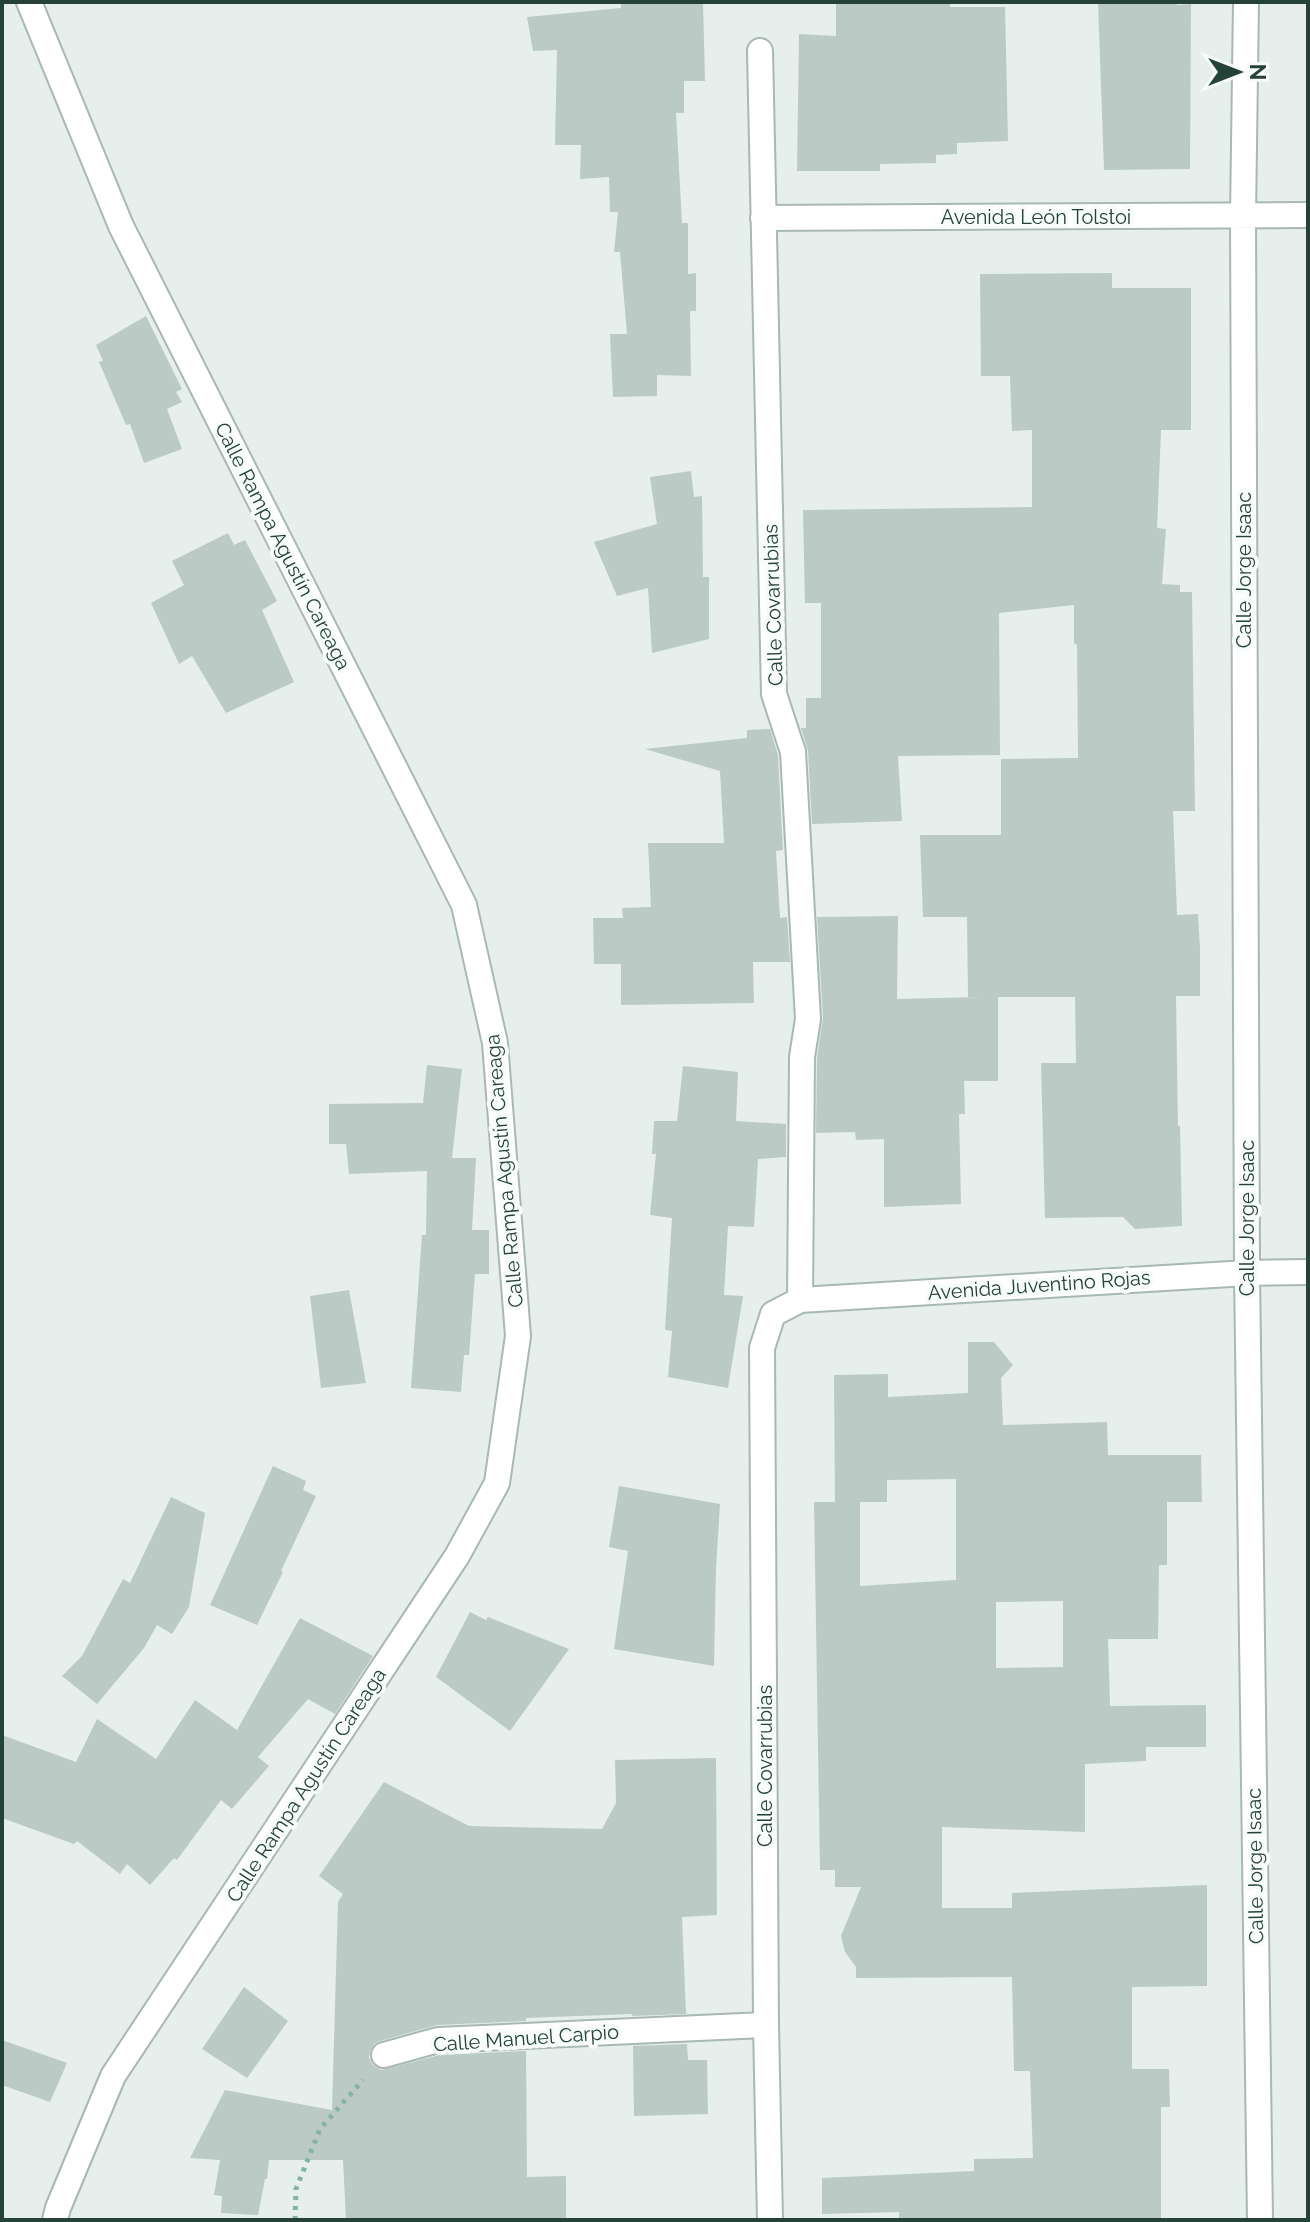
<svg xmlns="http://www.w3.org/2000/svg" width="1310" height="2222" font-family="Raleway,sans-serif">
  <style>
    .building { fill: #bbcac4; fill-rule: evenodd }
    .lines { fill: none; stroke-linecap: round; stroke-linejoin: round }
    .pedestrian-casing { stroke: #a8b8b2; stroke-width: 28 }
    .minor-casing { stroke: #a8b8b2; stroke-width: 28 }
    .tertiary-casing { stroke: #a8b8b2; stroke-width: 28 }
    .path { stroke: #86b3a5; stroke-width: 5; stroke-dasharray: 4 6; stroke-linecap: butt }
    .pedestrian { stroke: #fff; stroke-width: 24 }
    .minor { stroke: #fff; stroke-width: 24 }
    .tertiary { stroke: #fff; stroke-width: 24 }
    .labels { text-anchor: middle; stroke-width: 8; stroke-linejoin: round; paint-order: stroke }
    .street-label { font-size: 20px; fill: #24423a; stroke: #f7fbf9 }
  </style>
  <rect width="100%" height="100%" fill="#e6efeb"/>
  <!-- building -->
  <path class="building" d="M621,2H703L705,81H684V113H676L682,223H688V274L696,273V311H690L691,376L657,375V396L613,397L610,334H627L620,252H614L618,212H610L609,177L580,179L581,145H555L557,50L533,51L527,17L621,8Z
    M836,2H950V7H1005L1008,141L957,143V154L936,155V163L880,164V171H797L799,34L836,36Z
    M1098,2H1177V5L1191,4L1190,169L1104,170Z
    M1112,273V288H1191V430H1161L1157,528L1166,529L1162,584L1180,585V592H1192L1195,811H1173L1177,915L1198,914L1200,948V996H1176L1178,1126H1180L1182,1226L1135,1229L1123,1217L1045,1218L1041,1063H1076L1075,997H998V1081H964L965,1114H959L961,1204L884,1207V1139L856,1140L855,1132L816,1133L817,1058L823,1018L817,917L898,916L897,999L981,997H968L967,917H923L920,835H1001V759L1078,758L1077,645L1074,643V605L999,613L1000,755L898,756L902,821L812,824L808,751L801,728H806V698H821V603H805L803,510L1032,507V430L1012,431L1010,376H981L980,274Z
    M146,316L182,389L176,392L182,402L167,409L182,449L144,463L130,424L126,425L99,362L103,361L96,345Z
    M691,471L694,497L702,496L703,577H709V639L652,653L648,588L617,596L594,542L657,524L650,477Z
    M228,533L234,545L245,540L277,601L262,610L294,682L226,713L192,656L179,664L151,603L184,585L172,561Z
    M770,729L778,755L783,850L776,851L780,918L787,917L790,962H753L754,1003L621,1005V964H594L593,918H623L622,908L651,907L648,843H724L720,771L645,749L747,738V730Z
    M427,1065L462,1069L452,1158H476L472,1230H489V1274H475L469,1355H464L461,1392L411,1388L422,1235H426L427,1171L349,1174L346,1144H329V1104L423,1103Z
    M683,1066L738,1072L736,1121L786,1124V1157L758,1159L754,1227L728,1226L724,1295L743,1296L728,1388L668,1377L672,1331L665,1330L672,1218L650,1215L656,1154H652L654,1121H677Z
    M349,1290L366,1383L321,1388L310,1296Z
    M968,1342H994L1013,1365L1001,1378L1003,1425L1107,1422L1108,1455H1201L1202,1502H1167V1565H1159L1158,1639H1108L1110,1706L1206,1705V1747H1146V1761L1085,1764V1832L942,1827V1908H1012V1893L1207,1885V1986L1132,1987V2069H1169L1170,2107H1161V2220H899V2212L822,2214V2178L974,2171V2159L1033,2158L1030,2071H1014L1012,1977L856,1978V1967L845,1952L841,1936L861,1887H835V1870H820L814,1502H835L834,1375L888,1374V1397L968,1393ZM956,1479V1580L860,1586V1502H887V1480ZM1063,1601V1667L996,1668V1602Z
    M273,1466L306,1481L303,1490L316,1496L281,1571L283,1572L257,1625L210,1605Z
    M619,1486L720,1504L716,1568L714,1666L614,1649L628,1551L609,1547Z
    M171,1497L205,1513L189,1607L172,1634L157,1625L144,1648L97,1704L62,1676L82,1656L123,1579L130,1583Z
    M470,1612L486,1620L488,1617L569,1649L510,1731L436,1677Z
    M300,1618L373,1656L335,1714L308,1699L258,1757L269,1766L232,1809L221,1800L177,1860L174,1858L150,1885L127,1864L120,1874L77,1841L74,1844L2,1818V1735L76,1762L97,1719L156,1759L195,1700L237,1730Z
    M716,1758L717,1915L682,1917L686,2014L632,2016V2014L526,2018V2021L437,2025L380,2041L374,2044L370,2051L369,2058L373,2065L381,2070L440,2055L526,2051L527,2177L566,2176V2220H346L343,2160H269L267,2179H265L258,2215L221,2213L222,2196L214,2195L220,2160L190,2158L225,2090L332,2110L338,1902L343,1894L319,1876L384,1782L469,1826L602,1829L616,1803L615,1760Z
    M244,1987L288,2021L247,2078L202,2049Z
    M2,2040L67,2063L50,2102L2,2085Z
    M687,2044L688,2060H707L708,2114L634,2116L633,2046Z"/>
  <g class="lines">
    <defs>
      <path id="pedestrian" d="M793,752L808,1019L802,1057L800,1300"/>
      <path id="minor" d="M1246,2L1243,216L1247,1273L1260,2220
        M760,51L774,694L793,752
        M763,218L1308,215
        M384,2055L438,2040L766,2025
        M770,2220L766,2025L762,1348L773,1314L800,1300L1247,1273L1308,1272"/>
      <path id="tertiary" d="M29,2L121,226L464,905L495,1043L518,1336L497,1483L457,1556L113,2076L58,2208L55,2220"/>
    </defs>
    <!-- pedestrian casing -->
    <use href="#pedestrian" class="pedestrian-casing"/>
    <!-- minor casing -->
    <use href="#minor" class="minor-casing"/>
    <!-- tertiary casing -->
    <use href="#tertiary" class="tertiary-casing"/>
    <!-- path -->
    <path class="path" d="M295,2220L296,2189L320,2129L363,2080"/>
    <!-- pedestrian -->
    <use href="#pedestrian" class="pedestrian"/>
    <!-- minor -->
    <use href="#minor" class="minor"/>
    <!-- tertiary -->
    <use href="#tertiary" class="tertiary"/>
  </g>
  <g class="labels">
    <!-- street labels -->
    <g class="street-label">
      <text x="1036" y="224">Avenida León Tolstoi</text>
      <text transform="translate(283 546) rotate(63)" y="7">Calle Rampa Agustín Careaga</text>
      <text transform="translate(1244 570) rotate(-90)" y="7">Calle Jorge Isaac</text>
      <text transform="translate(773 605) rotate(-92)" y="7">Calle Covarrubias</text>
      <text transform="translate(504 1171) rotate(-95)" y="7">Calle Rampa Agustín Careaga</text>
      <text transform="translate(1247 1218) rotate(-90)" y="7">Calle Jorge Isaac</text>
      <text transform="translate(1039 1285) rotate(-4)" y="7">Avenida Juventino Rojas</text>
      <text transform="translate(765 1766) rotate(-90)" y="7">Calle Covarrubias</text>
      <text transform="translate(306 1785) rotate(-57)" y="7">Calle Rampa Agustín Careaga</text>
      <text transform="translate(1255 1866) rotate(-91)" y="7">Calle Jorge Isaac</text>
      <text transform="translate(526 2038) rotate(-4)" y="7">Calle Manuel Carpio</text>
    </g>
  </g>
  <!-- border -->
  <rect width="1310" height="2222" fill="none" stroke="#24423a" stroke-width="8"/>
  <!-- north arrow -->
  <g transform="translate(1238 72) rotate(90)" stroke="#f7fbf9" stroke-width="6" paint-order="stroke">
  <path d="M0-6L14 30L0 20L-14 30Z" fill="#24423a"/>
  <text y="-12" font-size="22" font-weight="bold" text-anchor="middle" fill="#24423a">N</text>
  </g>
</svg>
